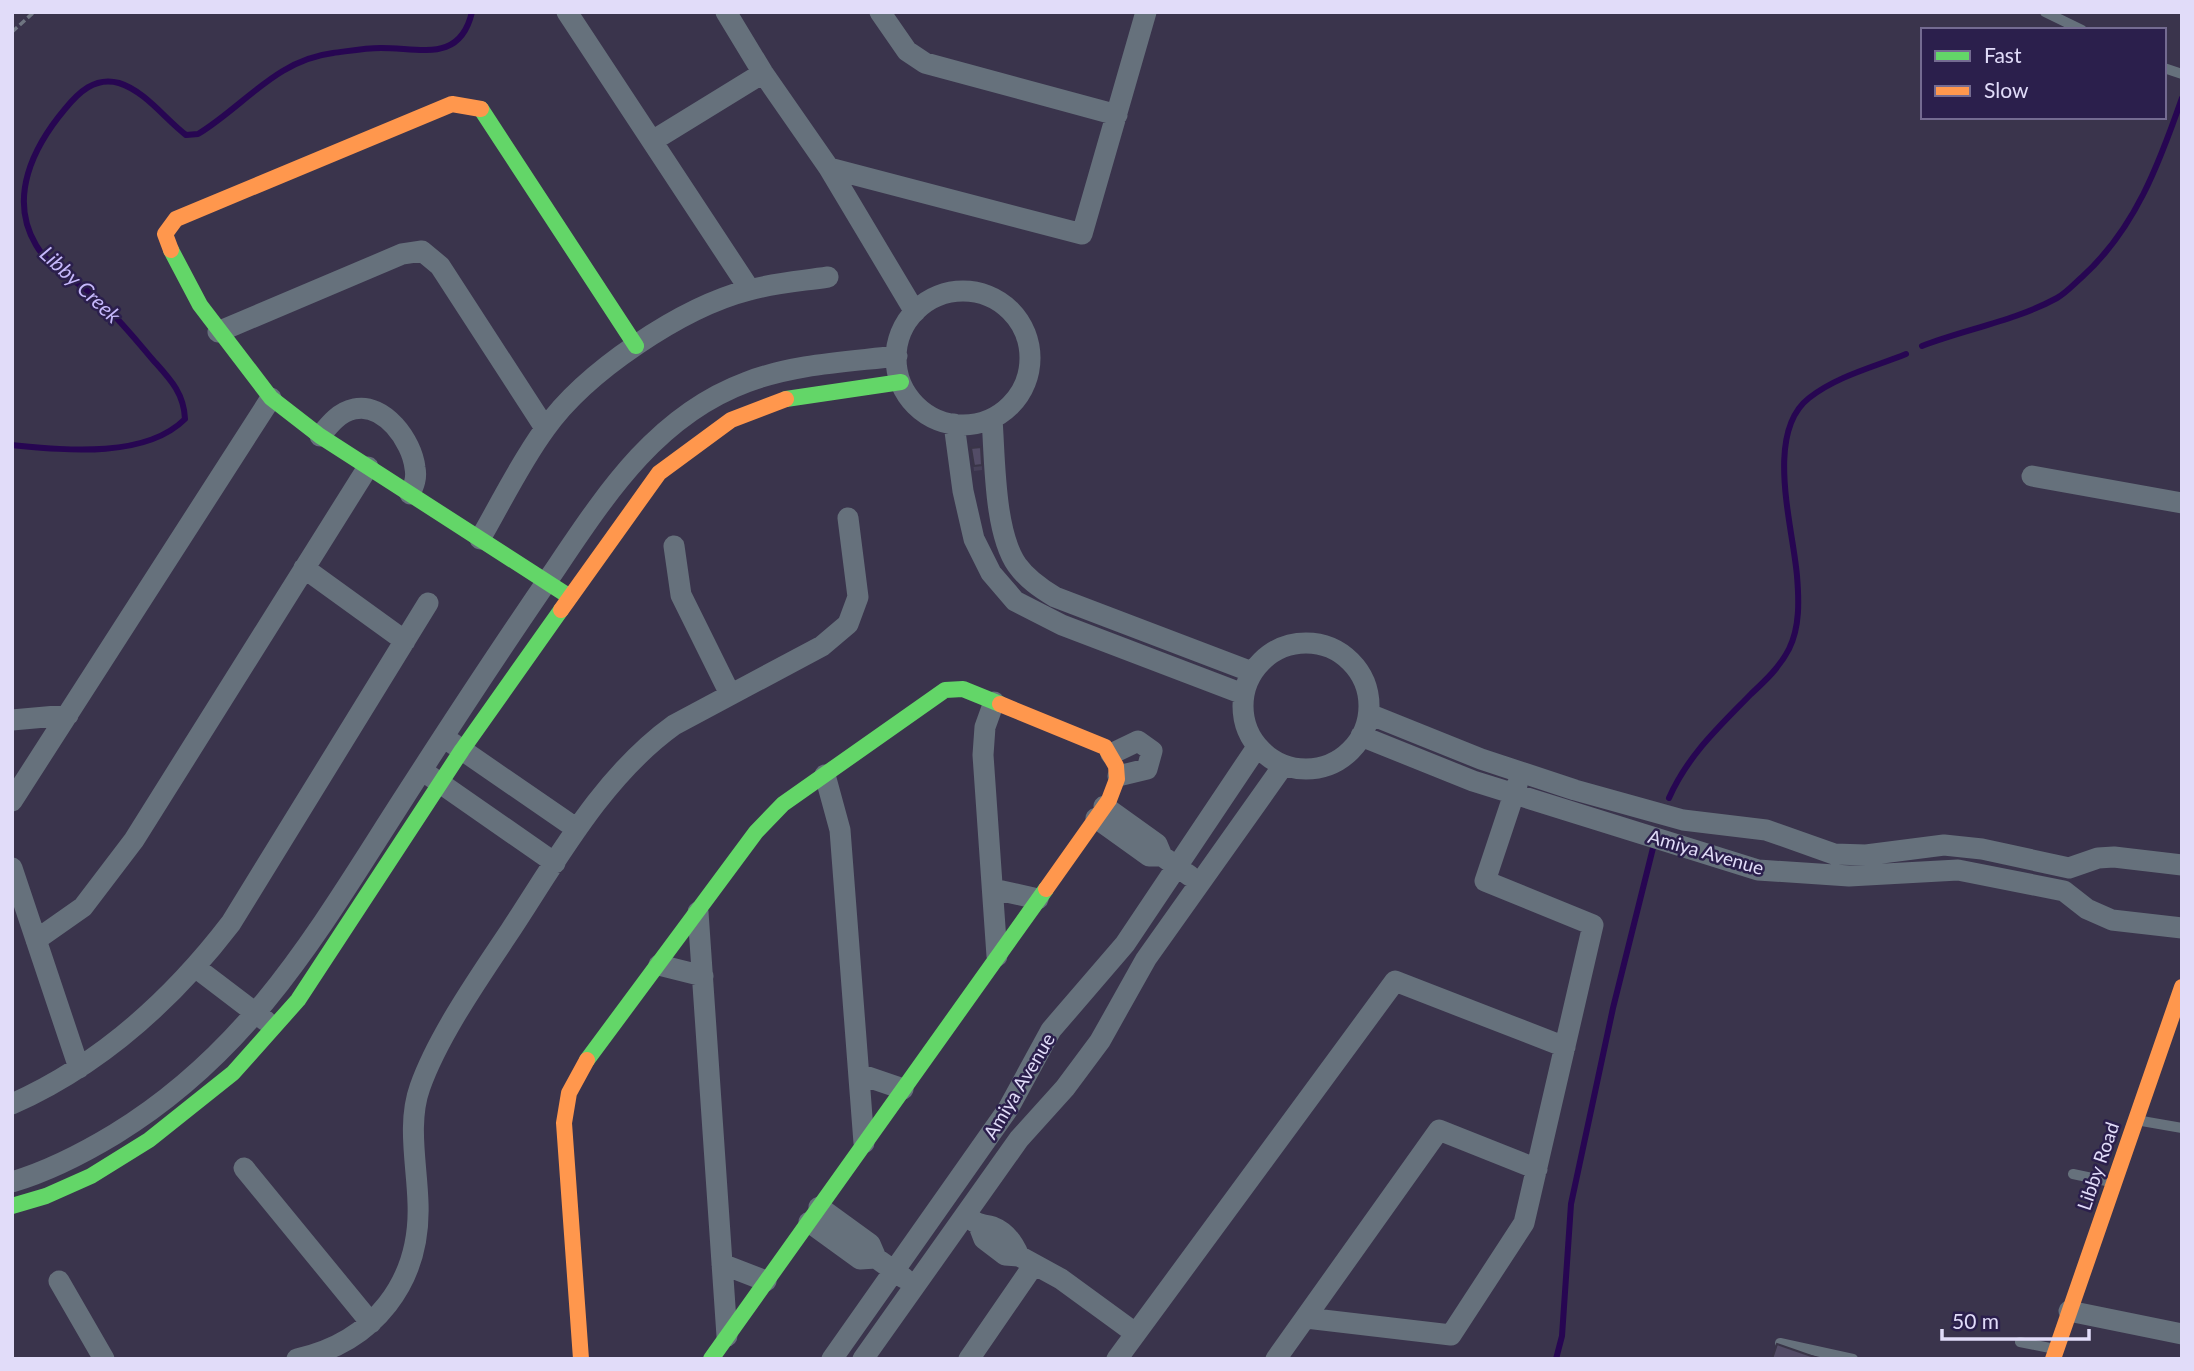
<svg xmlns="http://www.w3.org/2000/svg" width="2194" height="1371" font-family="Lato,sans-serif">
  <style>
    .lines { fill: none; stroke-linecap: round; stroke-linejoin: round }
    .stream { stroke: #270652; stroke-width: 6 }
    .path { stroke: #6f7581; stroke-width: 3.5; stroke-dasharray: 7 3.5; stroke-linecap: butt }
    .lane { stroke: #66717c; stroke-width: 10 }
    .street { stroke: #66717c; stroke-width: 21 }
    .fast { stroke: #63d668; stroke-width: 16 }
    .slow { stroke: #ff974d; stroke-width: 16 }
    .wall { fill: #474159 }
    .building { fill: #534c67; stroke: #3a3548; stroke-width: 2 }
    .labels { text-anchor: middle; stroke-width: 5; stroke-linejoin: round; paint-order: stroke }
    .street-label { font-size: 19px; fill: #e1dcf9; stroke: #2b1f4c }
    .water-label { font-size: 21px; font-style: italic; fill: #c5b8fb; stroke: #2b1f4c }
  </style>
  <rect width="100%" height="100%" fill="#3a344c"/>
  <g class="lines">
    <!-- stream -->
    <path class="stream" d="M1922,346C1966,329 2015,321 2057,298C2066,293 2074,284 2082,277C2135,229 2159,164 2182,98
      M12,445C64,450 145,459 185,419C184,393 170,379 153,360C135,339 117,316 95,297C76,280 49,268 36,245C8,198 33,147 65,109C78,93 95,76 119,83C145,91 165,119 186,135L198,134C244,106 276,60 333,53C349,51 365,48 381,48C421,48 460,63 472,12
      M1669,798C1688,755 1719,727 1751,694C1765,681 1780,667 1789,649C1800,627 1799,600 1797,576C1793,527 1764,433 1809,398C1837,376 1874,367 1906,354
      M1556,1359L1562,1336L1571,1204L1613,1008L1653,848"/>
    <!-- path -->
    <path class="path" d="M12,32L34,12"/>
    <!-- lane -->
    <path class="lane" d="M2045,12L2082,30
      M2164,68L2182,74
      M2136,1120L2182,1128
      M2073,1174L2111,1182
      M2020,1342L2055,1349
      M1780,1343L1853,1359"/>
    <!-- street -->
    <path class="street" d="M567,12L750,290
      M726,12L763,73L829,168L915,312
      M880,12L907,51L925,63L1117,115
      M654,140L763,73
      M829,168L1082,234L1146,12
      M896 358a67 67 0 1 1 134 0a67 67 0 1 1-134 0Z
      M218,332L402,254L422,251L440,266L545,428
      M992,419C995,459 994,532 1017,565C1027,579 1040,588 1055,597L1252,672
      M954,424L963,491L974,539L991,573L1015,601L1062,625L1243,694
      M320,436C329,425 339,412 354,409C384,402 412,441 415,468C417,478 414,485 410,494
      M2032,476L2182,503
      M480,539C501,503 520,463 545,429C585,372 682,307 749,290C775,283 802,281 828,277
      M674,546L681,595L730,694
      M304,568L405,641
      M1243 706a63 63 0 1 1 126 0a63 63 0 1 1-126 0Z
      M994,702L985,727L983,755L997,956
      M1369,714L1481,759L1575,790L1683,820L1766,830L1834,854L1866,855L1944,845L1982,849L2069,868L2098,858L2114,857L2182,865
      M12,720L68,715
      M1361,736L1473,781L1758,870L1849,876L1958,870L2064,891L2087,909L2112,920L2182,928
      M452,743L577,829
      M1111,754L1138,741L1152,751L1147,769L1118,776
      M825,775L840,830L864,1143
      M430,776L555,863
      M12,801L271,398
      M1104,806L1157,844L1162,856L1190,876
      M1096,818L1149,856H1162
      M12,868L79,1068
      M993,889L1038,899
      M698,912L727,1336
      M36,940L83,907L134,840L368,467
      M659,965L703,976
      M195,967L266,1021
      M859,1074L903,1089
      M12,1104C102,1064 172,1000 231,923L428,603
      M244,1168L371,1323
      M12,1182C49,1171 82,1154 115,1134C249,1052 316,935 398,807C448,729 499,651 552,574C604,497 655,416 747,382C794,364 847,362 897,356
      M819,1207L870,1244L876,1258L904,1278
      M972,1220C979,1226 984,1224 993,1227C1006,1232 1014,1244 1019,1256
      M809,1222L860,1259L876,1258
      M979,1226L984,1239L1005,1255L1019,1256L1061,1279L1135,1333
      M722,1264L766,1281
      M59,1281L104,1359
      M2069,1311L2182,1334
      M1306,1318L1451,1335L1524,1223L1593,925L1485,881L1517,785
      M297,1359C374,1342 421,1282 418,1203C417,1165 407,1123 420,1087C438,1036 480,976 510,931C558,858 603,776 674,725L822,646L848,624L858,597L848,518
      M832,1359L1008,1109L1051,1030L1125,944L1257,747
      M863,1359L1019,1139L1065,1088L1100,1041L1146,959L1283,766
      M969,1359L1033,1266
      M1117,1359L1395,981L1565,1047
      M1276,1359L1439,1130L1537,1169"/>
    <!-- fast -->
    <path class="fast" d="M481,109L636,346
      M171,250L200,305L271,398L320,436L570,597
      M786,399L901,382
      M587,1060L756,832L783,804L945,690L963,689L1000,704
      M12,1206L46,1196L91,1176L149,1140L233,1073L298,1000L462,750L561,610
      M711,1359L1046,889"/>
    <!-- slow -->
    <path class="slow" d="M171,250L165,234L176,219L452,104L481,109
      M561,610L659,473L731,420L786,399
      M1000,704L1105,747L1116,766L1117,779L1109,800L1046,889
      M581,1359L564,1123L569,1093L587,1060
      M2053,1359L2182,987"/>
  </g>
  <!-- wall -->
  <path class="wall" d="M981,447L982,470L974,471L971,448Z"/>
  <!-- building -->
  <path class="building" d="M981,447L982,465L974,466L971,448Z
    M1777,1344L1820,1359H1772Z"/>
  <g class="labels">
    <!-- street labels -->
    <g class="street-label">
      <text transform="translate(1706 852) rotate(16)" y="7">Amiya Avenue</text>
      <text transform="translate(1019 1086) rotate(-59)" y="7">Amiya Avenue</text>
      <text transform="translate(2098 1166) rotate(-71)" y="7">Libby Road</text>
    </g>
    <!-- water labels -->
    <g class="water-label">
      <text transform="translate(80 285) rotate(43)" y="7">Libby Creek</text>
    </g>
  </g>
  <!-- border -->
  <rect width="2194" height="1371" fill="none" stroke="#e1dcf9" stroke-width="28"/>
  <!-- legend -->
  <rect x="1921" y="28" width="245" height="91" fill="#2b1f4c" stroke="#746b91" stroke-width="2"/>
  <rect x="1935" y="51" width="35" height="10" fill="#63d668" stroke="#746b91" stroke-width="2"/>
  <text x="1984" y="63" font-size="21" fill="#e1dcf9">Fast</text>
  <rect x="1935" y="86" width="35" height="10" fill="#ff974d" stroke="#746b91" stroke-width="2"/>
  <text x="1984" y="98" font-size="21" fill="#e1dcf9">Slow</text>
  <!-- scale -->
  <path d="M1942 1329v10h147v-10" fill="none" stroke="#e1dcf9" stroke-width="3.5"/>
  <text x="1952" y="1329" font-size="21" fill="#e1dcf9" stroke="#2b1f4c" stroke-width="5" paint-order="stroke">50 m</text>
</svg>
